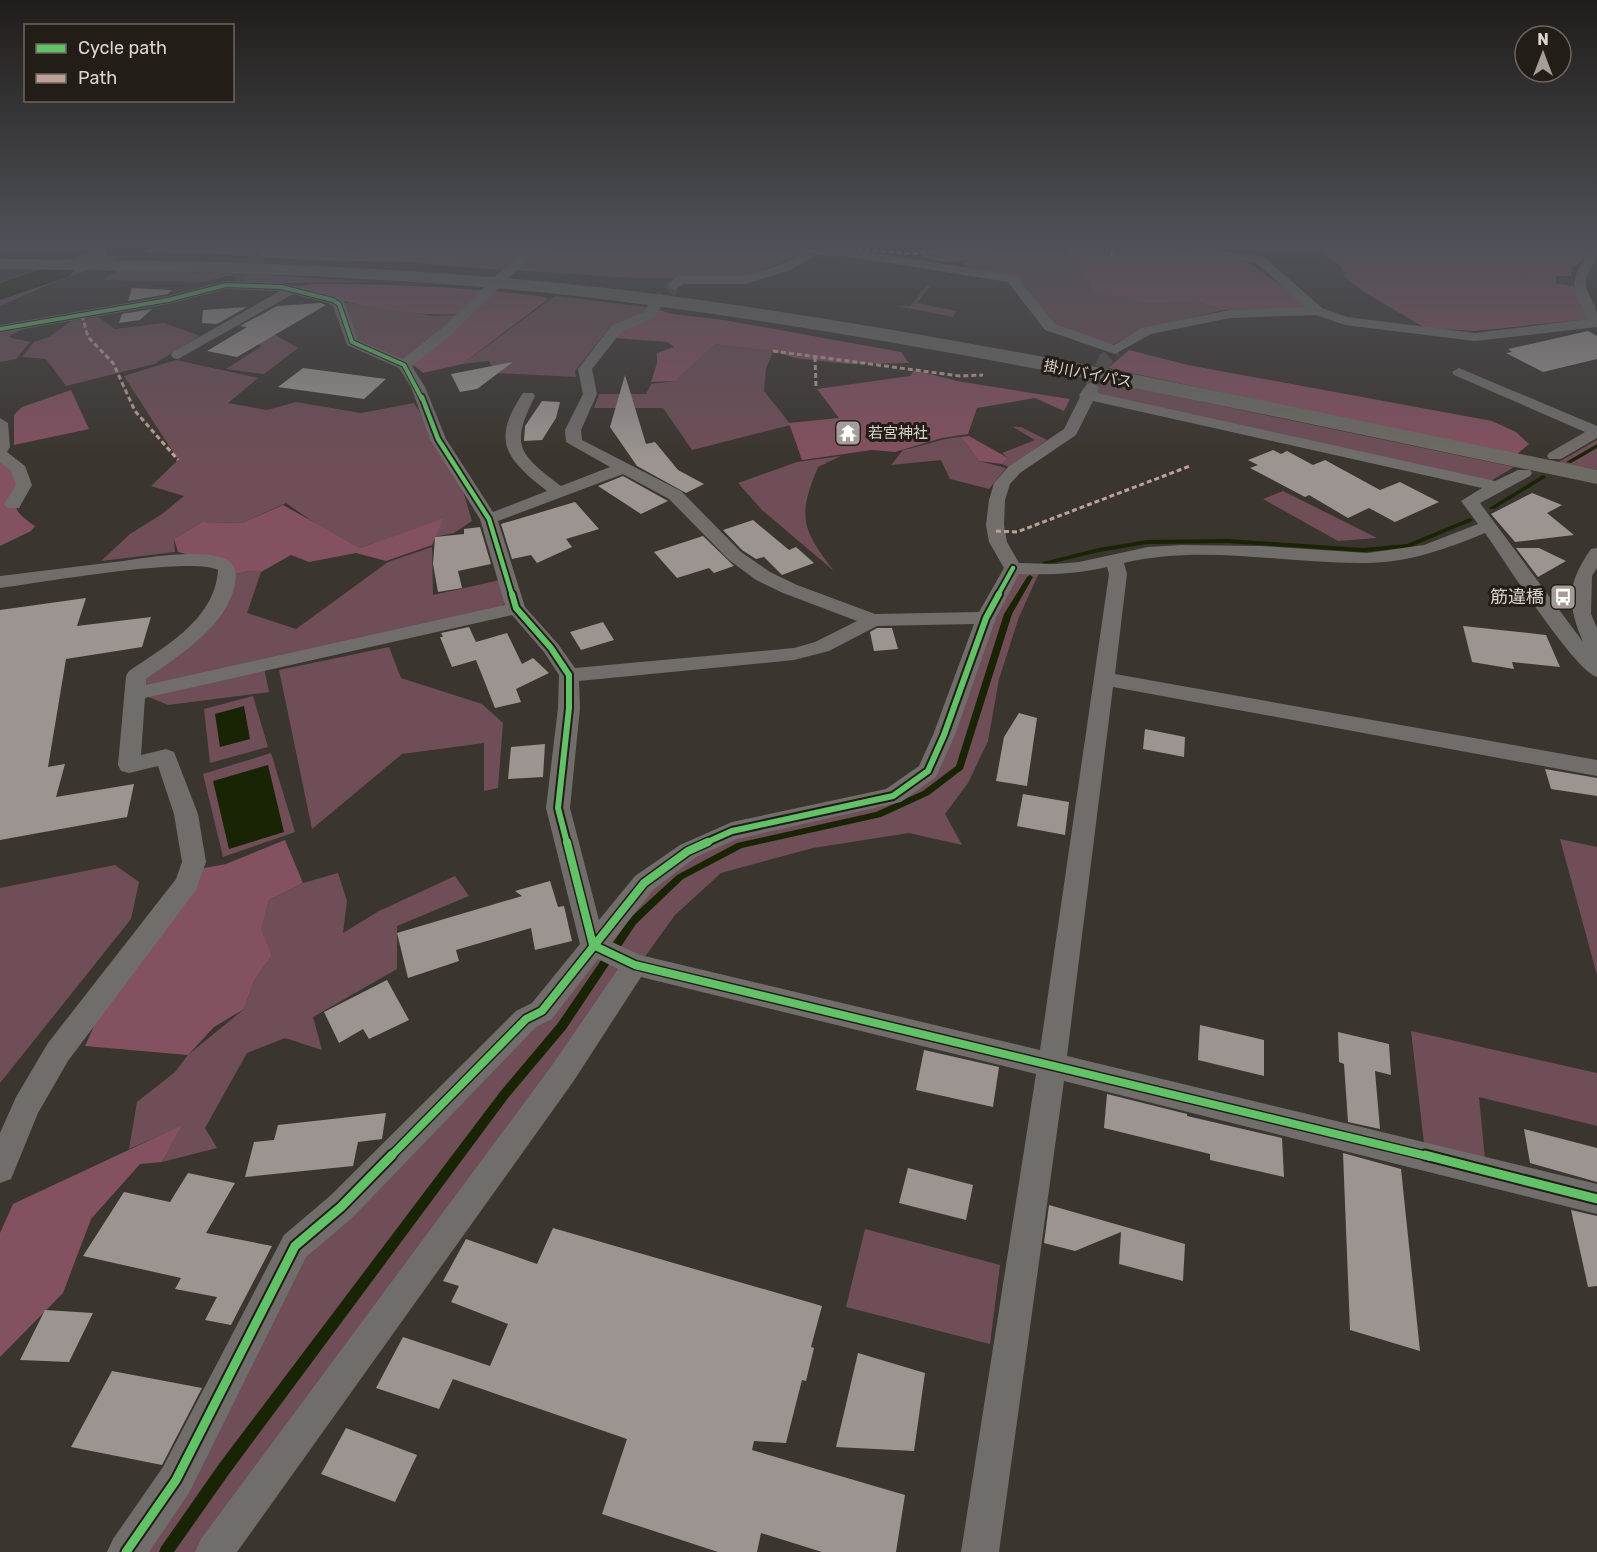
<svg xmlns="http://www.w3.org/2000/svg" width="1597" height="1552" font-family="Rubik,'Noto Sans JP',sans-serif">
  <style>
    .green { fill: #6f4e57 }
    .forest { fill: #845160 }
    .water { fill: #182404 }
    .lines { fill: none; stroke-linecap: round; stroke-linejoin: round }
    .stream { fill: #182404; fill-rule: evenodd }
    .river { fill: #182404; fill-rule: evenodd }
    .building { fill: #9b9490 }
    .street-tunnel { stroke: #534d47; stroke-width: 14; stroke-dasharray: 14 7; stroke-linecap: butt }
    .street { fill: #706d6a; fill-rule: evenodd }
    .highway { fill: #6e6b65; fill-rule: evenodd }
    .quiet { stroke: #bda197; stroke-width: 3; stroke-dasharray: 5 3; stroke-linecap: butt }
    .cycleway-far4-casing { stroke: #231d18; stroke-width: 6 }
    .cycleway-far3-casing { stroke: #231d18; stroke-width: 8 }
    .cycleway-far2-casing { stroke: #231d18; stroke-width: 10 }
    .cycleway-far1-casing { stroke: #231d18; stroke-width: 11 }
    .cycleway-casing { stroke: #231d18; stroke-width: 13 }
    .cycleway-far4 { stroke: #61c268; stroke-width: 4 }
    .cycleway-far3 { stroke: #61c268; stroke-width: 4.5 }
    .cycleway-far2 { stroke: #61c268; stroke-width: 6 }
    .cycleway-far1 { stroke: #61c268; stroke-width: 8 }
    .cycleway { stroke: #61c268; stroke-width: 9 }
    .labels { text-anchor: middle; stroke-width: 6; stroke-linejoin: round; paint-order: stroke }
    .far-street-label { font-size: 15px; fill: #dcd4cd; stroke: #231d18 }
    .far-poi-label { font-size: 15px; fill: #dcd4cd; stroke: #231d18; text-anchor: start }
    .poi-label { font-size: 18px; fill: #dcd4cd; stroke: #231d18; text-anchor: end }
  </style>
  <rect width="100%" height="100%" fill="#3b352f"/>
  <!-- green -->
  <path class="green" d="M120,242H163L57,281L0,306V282Z
    M538,242H630L644,250L665,242H779L806,250L781,263L743,277L640,278L447,266L496,260Z
    M1013,242H1064L1073,262L1089,281L1148,303L1198,302L1223,310L1141,331L1111,345L1055,325L1015,276L964,269V262Z
    M118,270L253,274L375,282L259,283L242,281L244,277L227,276L205,282L103,280Z
    M926,286H930L917,303L956,311L953,317L897,306H910Z
    M555,296L653,308L610,327L575,371L576,377L496,373L489,361L462,364Z
    M349,303L434,316L461,315L405,361L354,342L341,304Z
    M98,317L115,329L164,323L200,336L154,364L66,386L46,359L22,357L34,342L49,337L71,321Z
    M25,328L8,337L30,342L16,359L0,362V331Z
    M272,333L298,348L264,374L226,369L262,346L256,344Z
    M716,344L773,351L766,369L764,391L791,425L692,450L663,408H594L599,394H646L651,384L675,381Z
    M176,360L258,378L228,403L267,410L296,402L361,413L414,403L456,467L472,521L454,533L434,537L443,519L360,548L316,524L286,503L242,523L202,522L174,539L175,552L101,561L130,534L162,514L184,496L151,486L178,460L124,376Z
    M1098,380L1514,467L1489,482L1086,395Z
    M1013,427H1021L1047,440L1009,467L1002,464L1008,458L1002,453L1035,440Z
    M961,437L979,461L1006,468L989,489L950,479L941,460L891,465L903,450C923,447 940,438 961,437Z
    M1597,440V470L1557,463Z
    M841,456L818,467C797,517 802,529 834,571L762,510L738,483L797,462Z
    M1283,491L1377,538L1338,541L1263,499Z
    M432,547L433,595L500,580L506,595L503,607L263,663L269,692L168,705L139,693L144,670L220,611L228,576L249,571L261,572L247,613L296,629L388,562Z
    M1012,571L1039,573L1019,617L999,679L988,741L968,783L945,814L962,845L909,833L813,848L721,873L675,915L216,1552H128L295,1246L325,1230L618,914L708,842L893,796L928,771Z
    M389,647L401,678L482,704L503,723L498,788L484,791V743L402,754L312,829L279,670Z
    M253,696L268,747L210,763L204,709Z
    M271,753L295,832L223,857L203,774Z
    M1560,839L1597,847V975Z
    M115,865L139,882L131,919L0,1083V888Z
    M338,873L347,901L343,933L379,911L455,876L469,896L397,926V969L313,1017L322,1050L285,1038L247,1053L205,1128L217,1148L162,1162L181,1126L129,1149L137,1102L175,1072L188,1055L244,1009L254,981L272,955L260,929L269,900L303,883Z
    M1411,1031L1597,1073V1126L1479,1097L1485,1159L1424,1143Z
    M865,1229L1000,1265L990,1344L846,1307Z"/>
  <!-- forest -->
  <path class="forest" d="M0,242H268L360,249L357,242H538L496,260L447,266L414,262L304,260L201,253L0,250Z
    M929,242H1013C978,254 959,271 920,256L919,251Z
    M1064,242H1170L1176,247L1250,263L1311,308L1223,310L1198,302L1148,303L1093,290L1089,281L1073,262Z
    M1318,242H1597V251L1572,268L1571,276H1556V283L1576,287L1580,306L1589,319L1475,331L1425,328L1364,292L1345,277L1341,266L1325,256Z
    M314,284C392,284 468,287 545,297L547,300L462,364L423,373L412,364L464,314C406,317 348,304 293,287Z
    M653,308L672,314L724,320L901,352L909,363L848,364L795,358L773,351L716,344L675,381L651,382L657,363V353L674,347L667,342L603,337L630,318Z
    M1129,350L1188,365L1492,421L1516,432L1529,444L1516,455L1108,368Z
    M914,370L957,381L1070,399L1064,411L1035,398L977,408L968,434L942,438L895,452L872,450L802,460L789,423L839,418L817,389L910,376Z
    M71,390L89,429L14,445V415L22,407Z
    M969,436L1008,458L1002,464L979,461L961,437Z
    M0,455L20,473C13,502 8,508 35,526L31,531L0,546Z
    M283,505L360,548L444,518L432,545L386,561L356,553L309,562L291,555L261,572L249,571L228,576L214,561L178,552L174,539L202,522L242,523Z
    M285,840L303,883L269,900L261,929L272,955L254,981L244,1009L214,1027L188,1055L85,1046L99,1015L194,870L226,864Z
    M182,1125L162,1162L140,1164L91,1219L63,1293L0,1357V1233L13,1204Z"/>
  <!-- water -->
  <path class="water" d="M244,706L250,739L220,747L215,714Z
    M268,765L284,832L229,849L213,781Z"/>
  <g class="lines">
    <!-- stream -->
    <path class="stream" d="M1597,444V448L1571,463L1566,462Z
      M1543,475L1546,477L1545,478L1494,509H1490L1489,508Z
      M1470,518L1473,520L1472,521L1408,548L1363,552L1227,543L1147,544L1099,552L1045,565L1042,563L1043,562L1099,548L1147,540L1227,539L1363,548L1407,544Z
      M1030,575L1033,577L1012,614L963,769L929,795L881,817L742,848L683,879L636,924L566,1029L508,1098L229,1474L174,1552H159L161,1547L219,1464L500,1092L558,1023L630,918L677,875L737,843L876,812L923,791L956,766L1004,614L1027,577Z"/>
    <!-- river -->
    <path class="river" d="M115,242H154C146,254 121,259 108,255L104,250L108,245Z
      M61,262L70,264L74,270L70,276L0,300V283Z"/>
  </g>
  <!-- building -->
  <path class="building" d="M132,288L172,290L168,294L128,301Z
    M321,303L326,305L237,357L207,351L247,327L240,326L277,306Z
    M247,307L217,324L202,323L203,310Z
    M152,309L140,320L119,323L122,314Z
    M1588,331L1597,336V359L1543,372L1506,353L1512,352L1508,349Z
    M513,362L477,389L460,392L451,374Z
    M303,368L386,379L364,399L278,387Z
    M625,375L646,444L655,442L678,470L704,484L686,493L637,466L610,427Z
    M542,401L560,402L556,418L542,440L524,441L525,426Z
    M1273,450L1281,454L1287,451L1313,465L1325,460L1380,490L1400,482L1439,502L1395,522L1369,508L1348,518L1309,495L1305,497L1250,468L1258,465L1248,460Z
    M623,476L668,501L641,514L598,486Z
    M1532,493L1562,505L1547,513L1574,535L1515,542L1491,514Z
    M575,502L599,529L566,539L572,547L537,563L531,555L512,559L501,524Z
    M753,520L789,550L796,547L814,563L782,575L764,557L756,559L742,550L723,530Z
    M480,527L491,564L458,571L462,588L438,592L433,564L435,537L464,534V529Z
    M703,536L734,566L714,573L709,568L677,578L654,552Z
    M1516,548H1539L1566,561L1538,577Z
    M86,598L77,626L151,617L142,647L66,659L48,767L65,764L56,797L134,784L127,817L0,840V610Z
    M603,622L614,640L581,650L570,632Z
    M1463,626L1546,635L1560,667L1512,662L1514,669L1472,662Z
    M469,627L476,642L507,633L522,664L533,658L549,673L516,689L521,702L495,708L476,660L452,667L440,637H443L441,633Z
    M877,628H892L898,649L874,651L870,632Z
    M1019,713L1037,718L1027,786L996,781L1004,737Z
    M1145,729L1185,737L1184,757L1143,749Z
    M545,744L543,777L508,779L511,747Z
    M1545,769L1597,778V796L1551,789Z
    M1023,794L1069,802L1065,835L1017,826Z
    M550,881L558,907L564,906L572,941L535,950L531,928L456,950L459,961L408,978L397,933L522,896L515,891Z
    M387,980L409,1020L369,1039L363,1029L339,1043L324,1012Z
    M1200,1025L1264,1040V1076L1198,1060Z
    M1338,1032L1389,1044L1391,1075L1375,1071L1380,1129L1348,1122L1344,1064L1339,1062Z
    M924,1050L999,1067L993,1107L916,1090Z
    M1107,1094L1187,1114V1116L1282,1138L1284,1177L1210,1160V1154L1104,1128Z
    M386,1113L382,1139L358,1142L353,1166L245,1177L254,1142L274,1140L278,1125Z
    M1524,1129L1597,1148V1182L1530,1163Z
    M1343,1153L1401,1169L1420,1351L1350,1330Z
    M908,1168L973,1185L966,1220L899,1203Z
    M188,1173L235,1183L206,1233L272,1246L231,1325L205,1320L217,1297L175,1289L181,1278L83,1256L124,1192L170,1202Z
    M1049,1205L1185,1244L1183,1281L1119,1264L1121,1232L1075,1251L1044,1243Z
    M1571,1210L1597,1216V1286L1588,1287Z
    M553,1228L822,1306L811,1347L814,1348L806,1381L802,1380L786,1443L754,1441L752,1450L905,1495L896,1552H822L761,1533L757,1552H718L602,1514L627,1439L453,1379L439,1409L376,1388L403,1337L490,1366L508,1324L451,1302L459,1286L443,1281L466,1239L537,1264Z
    M45,1310L93,1313L69,1362L20,1360Z
    M858,1353L925,1373L914,1451L836,1447Z
    M112,1371L202,1388L162,1465L71,1447Z
    M346,1428L417,1455L395,1502L321,1474Z"/>
  <g class="lines">
    <!-- street-tunnel -->
    <path class="street-tunnel" d="M234,278L265,253
      M654,306L674,286
      M1092,387L1105,360L1115,350"/>
    <!-- street -->
    <path class="street" d="M270,242H283L269,256H261L259,253Z
      M554,242H574L531,256L452,334L412,366L425,387L446,439L493,512L547,491C505,458 491,441 523,393H533L535,396C510,446 518,453 561,486L610,467L566,442L565,430L583,394L578,369L611,326L644,312L649,303H659L661,306L654,318L621,332L592,369L597,394L581,430L582,440L681,491L741,552L770,572L797,585L875,614L979,612L1004,568L989,542L986,525L989,500L994,483L1008,467L1064,429L1080,397L1079,395L1087,384L1092,383L1099,387L1097,393L1495,481L1518,470H1530L1532,473L1530,476L1480,503L1583,642C1567,603 1566,585 1591,549L1597,548V568L1592,576L1591,614L1597,628V677C1574,671 1503,558 1485,533C1446,549 1408,563 1366,563C1285,564 1204,544 1124,563L1127,574L1115,674L1597,760V776L1113,687L1067,1056L1597,1184V1214L1064,1081L999,1552H961L1036,1074L641,977L573,1082L237,1552H195L201,1539L553,1064L618,969L598,959L552,1019L536,1027L352,1218L306,1257L189,1493L149,1552H107L113,1539L163,1467L284,1235L330,1196L516,1011L532,1003L580,944L546,808L558,708L559,675L544,652L512,615L145,698L141,755L166,749L174,752L198,814L206,862L196,890L68,1061L38,1113L11,1179L0,1183V1133L16,1097L48,1043L176,879L182,862L174,814L158,766L129,773L121,771L118,765L126,676L129,671C166,646 215,619 218,570C191,556 39,583 0,588V576C41,571 82,566 123,561C153,557 185,551 215,556C225,557 236,563 236,575C234,622 181,654 146,679V685L505,605L480,519L430,439L411,387L399,368L347,345L333,306L328,303L293,294L178,359L173,358L171,355L173,352L280,291L226,289L168,304L0,333V325L168,296L226,281L281,283L338,297L344,301L358,340L403,359L442,328L523,250ZM1093,401L1482,488L1461,501L1478,524L1424,545L1367,553L1261,546L1181,545L1148,547L1079,562L1056,564L1019,563L1007,542L1004,525L1005,500L1010,484L1020,473L1076,435ZM623,474L669,499L729,560L756,580L783,593L857,621L815,642L794,648L575,668L558,644L525,607L498,521ZM1107,567L1109,574L1040,1050L640,955L612,942L653,890L696,857L737,839L901,802L936,777L955,735L996,618L1019,574C1050,575 1077,574 1107,567ZM974,624L933,735L919,766L886,789L732,822L680,845L635,876L599,920L570,808L580,708L579,681L794,660L829,651L877,626Z
      M1175,242H1192L1209,249L1264,257L1322,308L1347,317L1475,333L1588,319C1577,301 1567,283 1582,264C1586,258 1590,253 1597,251C1597,265 1587,268 1586,281C1585,294 1595,302 1597,313C1597,317 1597,323 1597,327L1475,341L1345,325L1316,315L1230,318L1151,334L1115,354L1045,330L1008,282L852,257L825,255H817L788,271L745,284H683L674,290L668,286L675,277L679,276H744L780,265L810,249L825,247L852,249L1016,276L1055,324L1114,345L1142,328L1230,310L1305,307L1256,263L1202,255Z
      M1459,368L1597,426V438L1561,459H1549L1547,456L1549,453L1585,432L1454,375L1452,372Z
      M0,418L8,423L10,447L7,452L25,466L32,485L19,508H7L4,504L16,485L11,471L0,462Z"/>
    <!-- highway -->
    <path class="highway" d="M0,259C216,260 433,266 648,293C967,334 1282,405 1597,470V484C1282,419 967,347 648,305C433,276 216,271 0,269Z"/>
    <!-- quiet -->
    <path class="quiet" d="M786,242L814,252
      M1098,242L1115,257
      M857,249L913,254L941,249
      M82,315L88,337L113,363L135,411L178,460
      M773,351L960,376L983,375
      M815,357L816,387
      M996,531L1017,532L1190,466"/>
    <defs>
      <path id="cycleway-far4" d="M0,329L168,300L226,285L281,287L333,300L339,304L352,342L404,365L422,399"/>
      <path id="cycleway-far3" d="M422,397L438,439L489,519L512,595
        M998,595L1013,568"/>
      <path id="cycleway-far2" d="M512,594L516,608L551,648L569,675V708L558,808L567,843
        M705,843L732,831L893,796L928,771L944,735L986,618L999,594"/>
      <path id="cycleway-far1" d="M567,842L593,945L635,965L1431,1157
        M390,1157L526,1019L542,1011L644,883L688,851L708,842"/>
      <path id="cycleway" d="M1425,1155L1597,1199
        M126,1552L176,1480L295,1246L341,1207L392,1155"/>
    </defs>
    <!-- cycleway-far4 casing -->
    <use href="#cycleway-far4" class="cycleway-far4-casing"/>
    <!-- cycleway-far3 casing -->
    <use href="#cycleway-far3" class="cycleway-far3-casing"/>
    <!-- cycleway-far2 casing -->
    <use href="#cycleway-far2" class="cycleway-far2-casing"/>
    <!-- cycleway-far1 casing -->
    <use href="#cycleway-far1" class="cycleway-far1-casing"/>
    <!-- cycleway casing -->
    <use href="#cycleway" class="cycleway-casing"/>
    <!-- cycleway-far4 -->
    <use href="#cycleway-far4" class="cycleway-far4"/>
    <!-- cycleway-far3 -->
    <use href="#cycleway-far3" class="cycleway-far3"/>
    <!-- cycleway-far2 -->
    <use href="#cycleway-far2" class="cycleway-far2"/>
    <!-- cycleway-far1 -->
    <use href="#cycleway-far1" class="cycleway-far1"/>
    <!-- cycleway -->
    <use href="#cycleway" class="cycleway"/>
  </g>
  <!-- sky -->
  <linearGradient id="sky" x2="0" y2="1"><stop stop-color="#201d1a"/><stop offset="0.53" stop-color="#4f5158"/><stop offset="1" stop-color="#4f5158" stop-opacity="0"/></linearGradient>
  <rect width="1597" height="459" fill="url(#sky)"/>
  <!-- icons -->
  <defs>
    <symbol id="temple-square" viewBox="-11 -11 22 22"><rect x="-9" y="-9" width="18" height="18" rx="4" fill="#a49c96" stroke="#231d18"/><path d="M0-6L5-2H3V0L6.5 2.5H4V6H1.5V3h-3V6H-4V2.5H-6.5L-3 0V-2H-5Z" fill="#fff"/></symbol>
    <symbol id="bus-square" viewBox="-11 -11 22 22"><rect x="-9" y="-9" width="18" height="18" rx="4" fill="#a49c96" stroke="#231d18"/><path d="M-5-6H5V4H4V6H2V4H-2V6H-4V4H-5ZM-3.5-4V0h7V-4ZM-3.5 1.2v1.5H-2V1.2ZM2 1.2v1.5H3.5V1.2Z" fill="#fff"/></symbol>
  </defs>
  <g fill-rule="evenodd">
    <use href="#temple-square" x="833" y="418" width="30" height="30"/>
    <use href="#bus-square" x="1548" y="582" width="30" height="30"/>
  </g>
  <g class="labels">
    <!-- far-street labels -->
    <g class="far-street-label">
      <text transform="translate(1088 374) rotate(11)" y="5">掛川バイパス</text>
    </g>
    <!-- far-poi labels -->
    <g class="far-poi-label">
      <text x="868" y="438">若宮神社</text>
    </g>
    <!-- poi labels -->
    <g class="poi-label">
      <text x="1544" y="603">筋違橋</text>
    </g>
  </g>
  <!-- legend -->
  <rect x="24" y="24" width="210" height="78" fill="#231d18" stroke="#6d6660" stroke-width="1.5"/>
  <rect x="36" y="44" width="30" height="9" fill="#61c268" stroke="#6d6660" stroke-width="1.5"/>
  <text x="78" y="54" font-size="18" fill="#dcd4cd">Cycle path</text>
  <rect x="36" y="74" width="30" height="9" fill="#bda197" stroke="#6d6660" stroke-width="1.5"/>
  <text x="78" y="84" font-size="18" fill="#dcd4cd">Path</text>
  <!-- north arrow -->
  <g transform="translate(1543 54)"><circle r="28" fill="#231d18" stroke="#6d6660" stroke-width="1.5"/>
  <path d="M0-4.5L10 22L0 15L-10 22Z" fill="#a49c96"/>
  <text y="-9" font-size="16" font-weight="bold" text-anchor="middle" fill="#dcd4cd">N</text>
  </g>
</svg>
